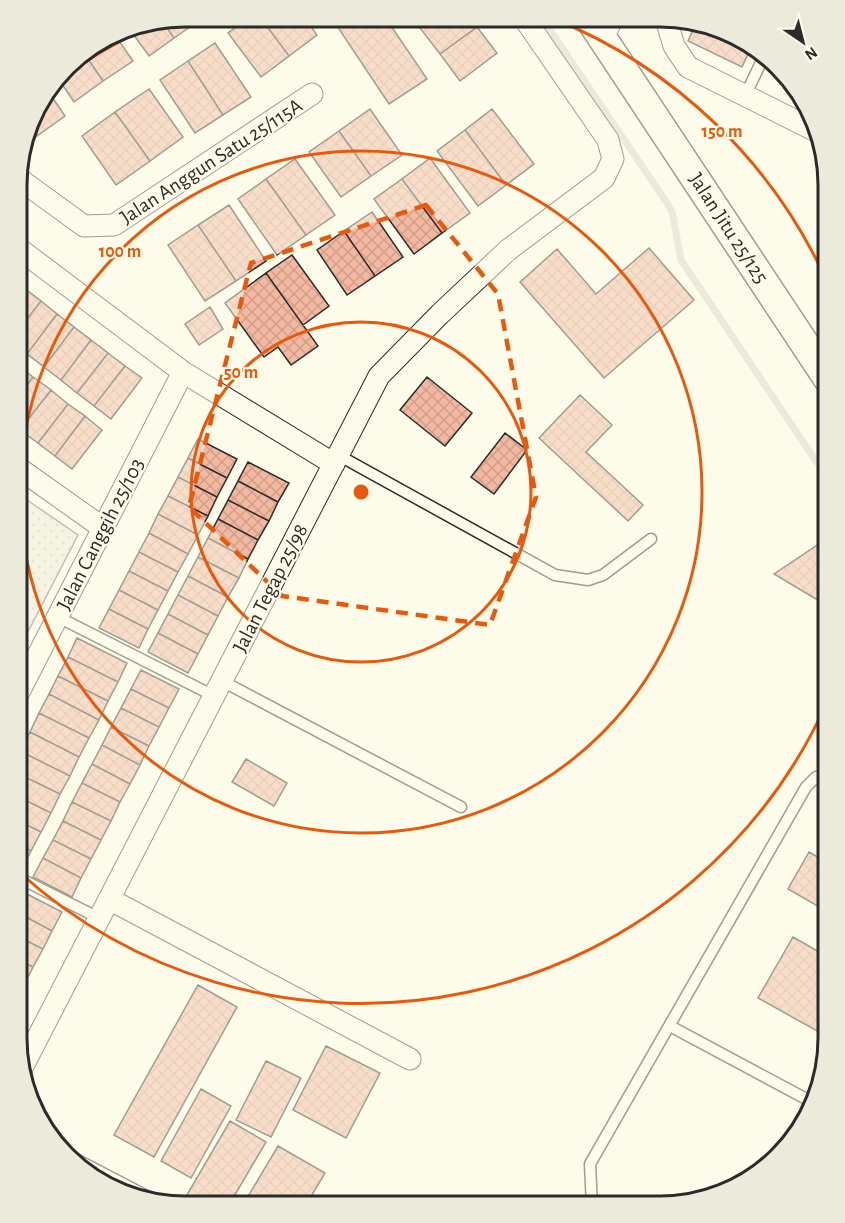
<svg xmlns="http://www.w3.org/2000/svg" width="845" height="1223" font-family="'Alegreya Sans',sans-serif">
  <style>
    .grass { fill: url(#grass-dots); stroke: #74746e; stroke-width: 1.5 }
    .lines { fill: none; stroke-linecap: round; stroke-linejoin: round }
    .stream { stroke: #d8d7c9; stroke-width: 7 }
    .building { fill: url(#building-cross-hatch); stroke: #2b2b2b; stroke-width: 1.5 }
    .lane-casing { stroke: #2b2b2b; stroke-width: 13 }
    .street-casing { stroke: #2b2b2b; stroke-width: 23 }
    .secondary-casing { stroke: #2b2b2b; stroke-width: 31 }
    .lane { stroke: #fdfbea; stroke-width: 10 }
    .street { stroke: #fdfbea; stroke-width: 21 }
    .secondary { stroke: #fdfbea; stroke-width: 28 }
    .marked { fill: none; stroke: #e8590c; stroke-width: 4.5; stroke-dasharray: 12 8; stroke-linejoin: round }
    .ring { fill: none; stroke: #e8590c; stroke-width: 3 }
    .labels { text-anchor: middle; stroke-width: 4.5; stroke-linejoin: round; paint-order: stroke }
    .street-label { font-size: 21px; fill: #2b2b2b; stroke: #fdfbea }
    .rim { fill: none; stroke: #2b2b2b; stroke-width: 3 }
    .centre { fill: #e8590c; stroke: #fdfbea; stroke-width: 3 }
    .ring-label { font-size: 18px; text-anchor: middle; font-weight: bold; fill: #e8590c; stroke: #fdfbea; stroke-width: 4.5; stroke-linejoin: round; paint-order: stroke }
  </style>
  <defs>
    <pattern id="grass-dots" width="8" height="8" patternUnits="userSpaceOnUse" patternTransform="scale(1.5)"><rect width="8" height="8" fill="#ecebdb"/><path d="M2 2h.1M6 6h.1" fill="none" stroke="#cbcabc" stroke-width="1.8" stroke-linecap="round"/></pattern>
    <pattern id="building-cross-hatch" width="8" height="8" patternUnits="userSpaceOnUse" patternTransform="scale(1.5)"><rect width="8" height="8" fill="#f2b8a0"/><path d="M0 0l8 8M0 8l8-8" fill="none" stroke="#d09e8a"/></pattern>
  </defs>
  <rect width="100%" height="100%" fill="#fdfbea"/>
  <!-- grass -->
  <path class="grass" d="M17,493L78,535L17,653Z"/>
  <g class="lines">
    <!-- stream -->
    <path class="stream" d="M542,18L667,203L672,212L681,260L828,479"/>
  </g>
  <!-- building -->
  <path class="building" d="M185,16L198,17L200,20L174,38L162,20Z
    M250,17H260L289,56L261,77L228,33Z
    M260,17H304L317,35L289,56Z
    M343,17H385L427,79L389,104L335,23Z
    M434,17H470L477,27L440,54L420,28Z
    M162,20L174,38L149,56L128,27Z
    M696,24L751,47L749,52L695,26Z
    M695,26L749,52L742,67L688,41Z
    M477,27L497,53L460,81L440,54Z
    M115,35L133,61L103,81L84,53Z
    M215,43L251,97L223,115L188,61Z
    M84,53L103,81L74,102L58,78L74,58Z
    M188,61L223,115L195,133L160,80Z
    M149,89L183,137L150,161L115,112Z
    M48,91L65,116L27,143L25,141L39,101Z
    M370,109L402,155L371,176L339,131Z
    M492,109L534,164L506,185L465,130Z
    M115,112L150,161L116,185L82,136Z
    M465,130L506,185L478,206L437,151Z
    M339,131L371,176L341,197L309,152Z
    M430,158L470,213L442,233L402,179Z
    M295,159L335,215L306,235L266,179Z
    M266,179L306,235L277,255L238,199Z
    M402,179L442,233L414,254L374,199Z
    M229,205L266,261L236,281L198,225Z
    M372,212L403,257L375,276L344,231Z
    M198,225L236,281L205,301L168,245Z
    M344,231L375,276L347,295L317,250Z
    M649,248L694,300L604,378L520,282L557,249L596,294Z
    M292,255L329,306L303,325L266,273Z
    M266,273L318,346L291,365L278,347L264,357L225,303Z
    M18,284L24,288L18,296Z
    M24,288L41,301L18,331V296Z
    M41,301L57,314L27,354L18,347V331Z
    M210,307L223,329L199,345L185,324Z
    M57,314L74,327L44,367L27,354Z
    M74,327L91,340L61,380L44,367Z
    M91,340L108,353L77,393L61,380Z
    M108,353L125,366L94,406L77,393Z
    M18,366L33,377L18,398Z
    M125,366L142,378L111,419L94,406Z
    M33,377L51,390L20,430L18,428V398Z
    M427,377L472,413L445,446L400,410Z
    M51,390L68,404L38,443L20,430Z
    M580,395L612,425L586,452L643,505L628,521L539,438Z
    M68,404L85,416L55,456L38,443Z
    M85,416L102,430L72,469L55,456Z
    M505,433L527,450L494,494L471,477Z
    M198,439L237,459L227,478L188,458Z
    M188,458L227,478L217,497L178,477Z
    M248,462L289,483L278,502L238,481Z
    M178,477L217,497L208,516L168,496Z
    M238,481L278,502L269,521L228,500Z
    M168,496L208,516L198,535L158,514Z
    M228,500L269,521L258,540L218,519Z
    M158,514L198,535L188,554L149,533Z
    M218,519L258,540L248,559L208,538Z
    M149,533L188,554L178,572L139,552Z
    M208,538L248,559L239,578L198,557Z
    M828,538V597L821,602L774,574Z
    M139,552L178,572L168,591L129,571Z
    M198,557L239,578L228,597L188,576Z
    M129,571L168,591L158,610L119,590Z
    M188,576L228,597L218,616L178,595Z
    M119,590L158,610L148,629L109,609Z
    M178,595L218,616L208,635L168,614Z
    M109,609L148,629L139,648L99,628Z
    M168,614L208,635L198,654L158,633Z
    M158,633L198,654L188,673L148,652Z
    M77,638L127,663L118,682L68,657Z
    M68,657L118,682L108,701L58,676Z
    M141,670L179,689L169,708L131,689Z
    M58,676L108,701L99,720L49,694Z
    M131,689L169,708L159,727L121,708Z
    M49,694L99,720L89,738L39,713Z
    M121,708L159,727L149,746L111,727Z
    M39,713L89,738L79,757L30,732Z
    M111,727L149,746L140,765L102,745Z
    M30,732L79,757L70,776L20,751Z
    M102,745L140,765L130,784L92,764Z
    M20,751L70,776L60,794L17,773V756Z
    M246,759L287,783L274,806L232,782Z
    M92,764L130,784L120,802L82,783Z
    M17,773L60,794L51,813L17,796Z
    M82,783L120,802L111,821L72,802Z
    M17,796L51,813L41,832L17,820Z
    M72,802L111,821L101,840L63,821Z
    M17,820L41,832L31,851L17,843Z
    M63,821L101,840L91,859L53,840Z
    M53,840L91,859L81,878L43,858Z
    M17,843L31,851L22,869L17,867Z
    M809,852L828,863V912L788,889Z
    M43,858L81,878L72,897L33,877Z
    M23,892L62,912L52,931L17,912V903Z
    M17,912L52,931L43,949L17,936Z
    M17,936L43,949L33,967L17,959Z
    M793,937L828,957V1016L819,1032L758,998Z
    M17,959L33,967L24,985L17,982Z
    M17,982L24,985L17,999Z
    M198,985L237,1007L154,1157L114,1135Z
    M326,1046L380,1073L346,1138L293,1110Z
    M266,1061L301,1078L271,1137L236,1120Z
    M201,1089L231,1106L191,1178L161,1161Z
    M230,1121L266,1142L229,1205H192L184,1200Z
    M278,1146L325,1173L306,1205H243Z"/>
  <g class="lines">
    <defs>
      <path id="lane" d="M745,96L765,54
        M338,455L555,575L588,580L603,575L651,539
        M58,617L214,696
        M222,681L461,807
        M17,877L99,918
        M670,1026L810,1101
        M70,1156L164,1205
        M592,1206L590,1164L806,787L816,777H828"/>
      <path id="street" d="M667,18L666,19L674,46L688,67L816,131
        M603,37L613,18
        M18,178L84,226L114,225L312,94
        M18,248L183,372L334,464
        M17,467L103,528
        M17,696L183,372
        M109,899L410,1059
        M23,1066L379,376L440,314L508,250L604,178L613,159L608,140L524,18"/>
      <path id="secondary" d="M589,18L828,379"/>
    </defs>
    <!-- lane casing -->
    <use href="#lane" class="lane-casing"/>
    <!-- street casing -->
    <use href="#street" class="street-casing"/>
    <!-- secondary casing -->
    <use href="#secondary" class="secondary-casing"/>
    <!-- lane -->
    <use href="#lane" class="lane"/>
    <!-- street -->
    <use href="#street" class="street"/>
    <!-- secondary -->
    <use href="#secondary" class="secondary"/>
  </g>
  <!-- marked area -->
  <path d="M0 0H845V1223H0ZM426,205L498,294L536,497L490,625L282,596L189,507L251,263Z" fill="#fdfbea" fill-opacity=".55" fill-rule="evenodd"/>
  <path class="marked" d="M426,205L498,294L536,497L490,625L282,596L189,507L251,263Z"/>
  <!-- distance rings -->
  <g class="ring">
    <circle cx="361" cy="492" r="170"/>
    <circle cx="361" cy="492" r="341"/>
    <path d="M828 700A511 511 0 0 1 19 872M53 84A511 511 0 0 1 165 20M552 18A511 511 0 0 1 828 284"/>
  </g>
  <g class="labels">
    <!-- street labels -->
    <g class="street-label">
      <text transform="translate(211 161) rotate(-33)" y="7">Jalan Anggun Satu 25/115A</text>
      <text transform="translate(729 228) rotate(57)" y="7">Jalan Jitu 25/125</text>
      <text transform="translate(100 534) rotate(-63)" y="7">Jalan Canggih 25/103</text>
      <text transform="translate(270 588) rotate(-63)" y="7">Jalan Tegap 25/98</text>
    </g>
  </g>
  <!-- crop -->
  <path d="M0 0H845V1223H0ZM185 27H660A158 158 0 0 1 818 185V1038A158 158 0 0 1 660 1196H185A158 158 0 0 1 27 1038V185A158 158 0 0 1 185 27Z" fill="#eceadb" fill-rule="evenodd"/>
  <path class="rim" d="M185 27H660A158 158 0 0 1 818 185V1038A158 158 0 0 1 660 1196H185A158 158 0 0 1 27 1038V185A158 158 0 0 1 185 27Z"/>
  <circle cx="361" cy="492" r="9" class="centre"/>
  <g class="ring-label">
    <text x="722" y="137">150 m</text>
    <text x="120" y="257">100 m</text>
    <text x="241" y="378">50 m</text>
  </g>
  <!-- north arrow -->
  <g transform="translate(803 42) rotate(145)" stroke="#fdfbea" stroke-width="4.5" paint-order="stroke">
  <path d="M0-4.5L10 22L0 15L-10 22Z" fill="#2b2b2b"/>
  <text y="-9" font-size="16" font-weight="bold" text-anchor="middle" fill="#2b2b2b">N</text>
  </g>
</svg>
